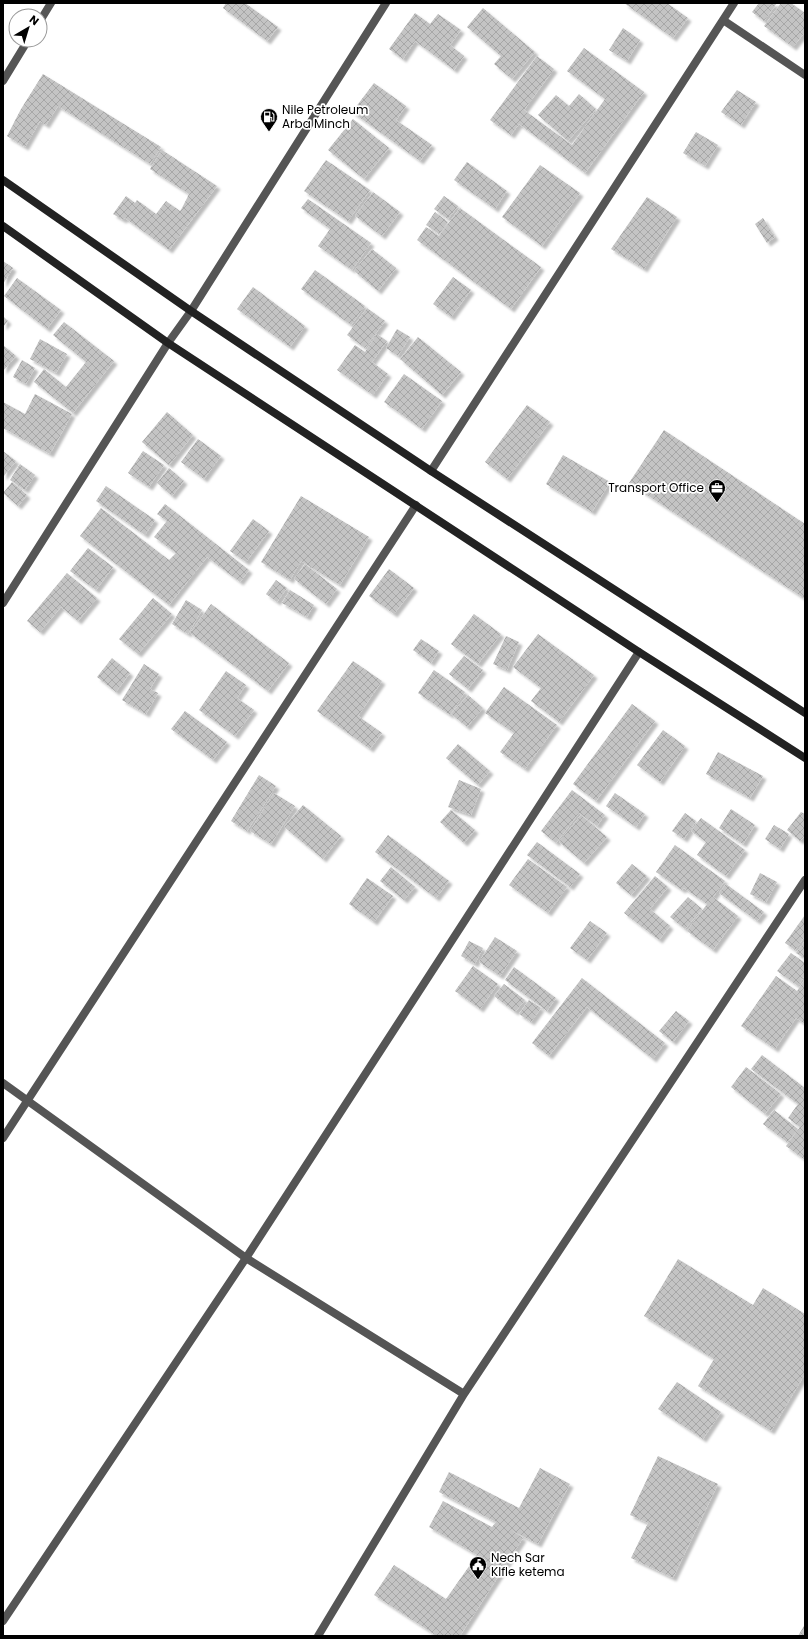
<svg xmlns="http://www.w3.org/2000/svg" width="808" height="1639" font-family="Poppins,sans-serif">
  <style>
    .building { fill: url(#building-cross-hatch); filter: url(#shadow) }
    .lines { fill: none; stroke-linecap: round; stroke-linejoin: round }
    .minor { stroke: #555; stroke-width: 8 }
    .secondary { stroke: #222; stroke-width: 8 }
    .labels { text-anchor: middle; stroke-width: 3.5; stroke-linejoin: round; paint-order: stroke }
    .poi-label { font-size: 12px; fill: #000; stroke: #fff; text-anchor: start }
  </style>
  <defs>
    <pattern id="building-cross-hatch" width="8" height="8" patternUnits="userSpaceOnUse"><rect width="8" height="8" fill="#c4c4c4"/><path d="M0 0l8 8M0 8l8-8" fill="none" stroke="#a7a7a7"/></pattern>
    <filter id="shadow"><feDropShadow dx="3.5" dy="3.5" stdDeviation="1" flood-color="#0004"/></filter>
  </defs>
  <rect width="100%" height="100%" fill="#fff"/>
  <!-- building -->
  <path class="building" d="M226,3H245L278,27L267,41L223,8Z
    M624,3H667L688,18L673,38Z
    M759,3H777L764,21L752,12Z
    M781,3H791L805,13V32L793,47L764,26Z
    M483,8L535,52L512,79L494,64L501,56L467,27Z
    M415,13L430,24L438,14L461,30L450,45L464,56L454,70L415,41L403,59L389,49Z
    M623,28L640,40L627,61L609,50Z
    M584,48L644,92L585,173L519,124L511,135L490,120L537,56L554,69L524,110L572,145L605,99L567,71Z
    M43,74L161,147L150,164L58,106L46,125L40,121L25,147L7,136L21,109Z
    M374,83L406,106L396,120L432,145L420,161L352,112Z
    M737,90L756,102L741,125L721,112Z
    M579,94L596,109L568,141L538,115L556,95L569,106Z
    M353,119L389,148L364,179L328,150Z
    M696,132L718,145L705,166L683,153Z
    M162,150L217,186L169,250L125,218L123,220L113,214L126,196L135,203L137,200L156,214L166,201L180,211L182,208L189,194L150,169Z
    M326,160L370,190L348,221L304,191Z
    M467,162L507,191L495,209L454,180Z
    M540,165L580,193L542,246L502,217Z
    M373,192L400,212L382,236L355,216Z
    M444,196L458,206L448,219L434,209Z
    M647,197L677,217L644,269L611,249Z
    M308,199L371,243L352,270L318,246L330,229L301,208Z
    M460,208L541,267L511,309L417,240L426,227L439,236Z
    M435,212L448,222L439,234L426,225Z
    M763,218L775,237L767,243L755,224Z
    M372,249L396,268L378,291L354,271Z
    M3,261L13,268L3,284Z
    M315,270L365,306L351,325L301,289Z
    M453,277L471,290L451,317L433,304Z
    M17,278L61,310L47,329L4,296Z
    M253,287L305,326L290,347L237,309Z
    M367,308L385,321L365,348L347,335Z
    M3,316L8,321L3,327Z
    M64,322L114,361L73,413L34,382L44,369L66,387L86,362L53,335Z
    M397,329L410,337L398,356L386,348Z
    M377,334L387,341L372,362L388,374L373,395L337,370L355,345L365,352Z
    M418,337L461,372L442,395L400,359Z
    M40,339L67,354L56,373L30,359Z
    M3,345L16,356L3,371Z
    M22,360L35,368L26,384L13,377Z
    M404,374L442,401L422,429L384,402Z
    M35,394L72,414L50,454L3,428V402L25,414Z
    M527,405L550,422L507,479L485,462Z
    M167,412L193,435L169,465L142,442Z
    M664,430L805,524V599L629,483Z
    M198,439L221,456L204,479L181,462Z
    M3,451L16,461L3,477Z
    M143,451L164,465L149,487L128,473Z
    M563,455L610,482L592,512L546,484Z
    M20,464L35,475L25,490L10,480Z
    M169,468L184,481L172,496L157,483Z
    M12,482L27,495L18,506L3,493Z
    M106,486L155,520L145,535L96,501Z
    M301,496L369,537L340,585L301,561L290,580L261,562Z
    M165,504L249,570L240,582L207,557L169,605L80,536L101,508L169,560L176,553L154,537L167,521L157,514Z
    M253,519L269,531L246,562L230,551Z
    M88,548L113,567L96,590L70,571Z
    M305,564L337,589L326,604L294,579Z
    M389,569L414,588L394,614L369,596Z
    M67,573L97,598L78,621L61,607L40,632L27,621Z
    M276,580L287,588L277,602L266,594Z
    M290,590L314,605L307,617L282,603Z
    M153,598L172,614L138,654L119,639Z
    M186,600L202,610L188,634L172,624Z
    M211,604L289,663L268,691L190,633Z
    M474,614L501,634L478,664L451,644Z
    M538,634L594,675L559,722L531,701L541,688L513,667Z
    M506,636L519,642L507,670L493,664Z
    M421,639L439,651L431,663L413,650Z
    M464,656L483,670L468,689L449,674Z
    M112,658L130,673L116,692L97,677Z
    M353,661L382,681L358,716L382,733L370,749L317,711Z
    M144,664L159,674L150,689L158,693L146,714L122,700Z
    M434,670L465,692L450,715L418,693Z
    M226,671L246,685L237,698L254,710L235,736L199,710Z
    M504,687L557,725L525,769L500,752L514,733L485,713Z
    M468,695L483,708L467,727L451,714Z
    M632,704L655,721L596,801L573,784Z
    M185,711L227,742L213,760L171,729Z
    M663,730L685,746L660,782L637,765Z
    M458,744L490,771L478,785L446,758Z
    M718,752L763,776L750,798L706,774Z
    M259,775L276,786L247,831L231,821Z
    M459,780L481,789L471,815L448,807Z
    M572,790L605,815L597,826L579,813L556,843L541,831Z
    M274,793L295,806L271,844L250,831Z
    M615,793L645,814L636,827L606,806Z
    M303,805L341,836L323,859L284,827Z
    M731,809L755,825L743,844L719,828Z
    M451,810L475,830L464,843L440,822Z
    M801,812L805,814V835L800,841L787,830Z
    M685,813L696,821L684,839L672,831Z
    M581,815L607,837L584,863L559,842Z
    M701,818L745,850L726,876L697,855L706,842L691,831Z
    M774,825L789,834L780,849L765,839Z
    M388,835L449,881L436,898L375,852Z
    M537,842L580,874L570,887L527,855Z
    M675,845L725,881L713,897L738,916L713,950L687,931L707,904L684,888L682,890L656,872Z
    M528,859L567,887L548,913L509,885Z
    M632,864L647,876L631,895L616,883Z
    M391,867L415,887L404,900L380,881Z
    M760,873L777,882L766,902L750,894Z
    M655,876L668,887L650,909L670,926L659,940L624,913Z
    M367,878L393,896L374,922L349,904Z
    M726,884L764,912L757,921L719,893Z
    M688,897L702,909L685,929L670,917Z
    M805,915V936L795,950L785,943Z
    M590,921L607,933L587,960L570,948Z
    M495,937L517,951L500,976L479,962Z
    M469,941L483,948L475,964L461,956Z
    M805,941V959L796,953Z
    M791,953L805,963V975L798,986L777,971Z
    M473,966L498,984L480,1009L455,991Z
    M514,967L556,998L547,1011L505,980Z
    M776,976L797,991L805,979V1024L796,1018L775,1049L741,1026Z
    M582,978L665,1043L653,1059L587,1007L549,1056L532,1043Z
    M504,984L525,1000L515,1012L494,996Z
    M529,1000L541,1008L531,1022L519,1014Z
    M676,1011L689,1021L673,1042L659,1031Z
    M762,1055L805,1088V1160L786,1146L800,1127L788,1118L798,1104L751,1069Z
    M746,1067L781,1094L765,1114L731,1087Z
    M774,1110L798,1129L787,1142L763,1124Z
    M678,1259L753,1305L763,1288L805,1314V1374L771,1431L698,1386L714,1359L644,1316Z
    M677,1382L721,1412L703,1439L658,1409Z
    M658,1456L718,1484L673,1578L631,1558L648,1523L630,1515Z
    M540,1468L570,1484L538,1544L511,1530L523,1538L460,1636H437L374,1595L394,1565L446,1599L477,1555L429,1527L443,1501L492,1527L496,1522L439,1492L449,1472L519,1508Z
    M805,1624V1636H798Z"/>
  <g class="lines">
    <!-- minor -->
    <path class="minor" d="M723,20L805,75
      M40,21L51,3
      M3,81L28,40
      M431,471L734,3
      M3,603L168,343L191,311L386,3
      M3,1083L246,1258L464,1394
      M3,1138L416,505
      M3,1621L246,1258L639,652
      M318,1636L464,1394L805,880"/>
    <!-- secondary -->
    <path class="secondary" d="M3,180L191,311L431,471L805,713
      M3,226L168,343L639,652L805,758"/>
  </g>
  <!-- icons -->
  <defs>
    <symbol id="fuel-pin" viewBox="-11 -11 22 30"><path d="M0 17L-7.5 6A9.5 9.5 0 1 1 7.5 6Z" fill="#000" stroke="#fff"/><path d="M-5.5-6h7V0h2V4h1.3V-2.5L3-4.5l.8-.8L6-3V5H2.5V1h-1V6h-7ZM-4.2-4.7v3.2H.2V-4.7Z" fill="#fff"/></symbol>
    <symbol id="office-pin" viewBox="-11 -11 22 30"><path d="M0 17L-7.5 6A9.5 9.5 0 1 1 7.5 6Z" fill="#000" stroke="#fff"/><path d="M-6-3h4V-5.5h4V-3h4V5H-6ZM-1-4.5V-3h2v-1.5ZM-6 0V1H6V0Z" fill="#fff"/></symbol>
    <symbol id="civic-pin" viewBox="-11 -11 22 30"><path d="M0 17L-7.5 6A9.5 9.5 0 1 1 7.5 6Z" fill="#000" stroke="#fff"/><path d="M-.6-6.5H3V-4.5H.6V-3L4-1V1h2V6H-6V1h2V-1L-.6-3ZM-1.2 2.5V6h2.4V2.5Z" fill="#fff"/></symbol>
  </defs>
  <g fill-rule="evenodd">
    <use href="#fuel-pin" x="259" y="107" width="20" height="27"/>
    <use href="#office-pin" x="707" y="478" width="20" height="27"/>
    <use href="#civic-pin" x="468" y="1555" width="20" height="27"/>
  </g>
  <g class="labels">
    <!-- poi labels -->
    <g class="poi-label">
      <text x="282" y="114">Nile Petroleum<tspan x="282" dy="14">Arba Minch</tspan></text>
      <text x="704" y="492" text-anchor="end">Transport Office</text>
      <text x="491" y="1562">Nech Sar<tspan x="491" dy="14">KIfle ketema</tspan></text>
    </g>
  </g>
  <!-- border -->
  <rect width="808" height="1639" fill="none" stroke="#000000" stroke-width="8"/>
  <!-- north arrow -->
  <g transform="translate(28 28) rotate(38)"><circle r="19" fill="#ffffff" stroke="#999999"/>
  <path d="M0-3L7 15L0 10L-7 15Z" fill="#000000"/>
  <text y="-6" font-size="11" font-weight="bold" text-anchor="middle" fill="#000000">N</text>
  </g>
</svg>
